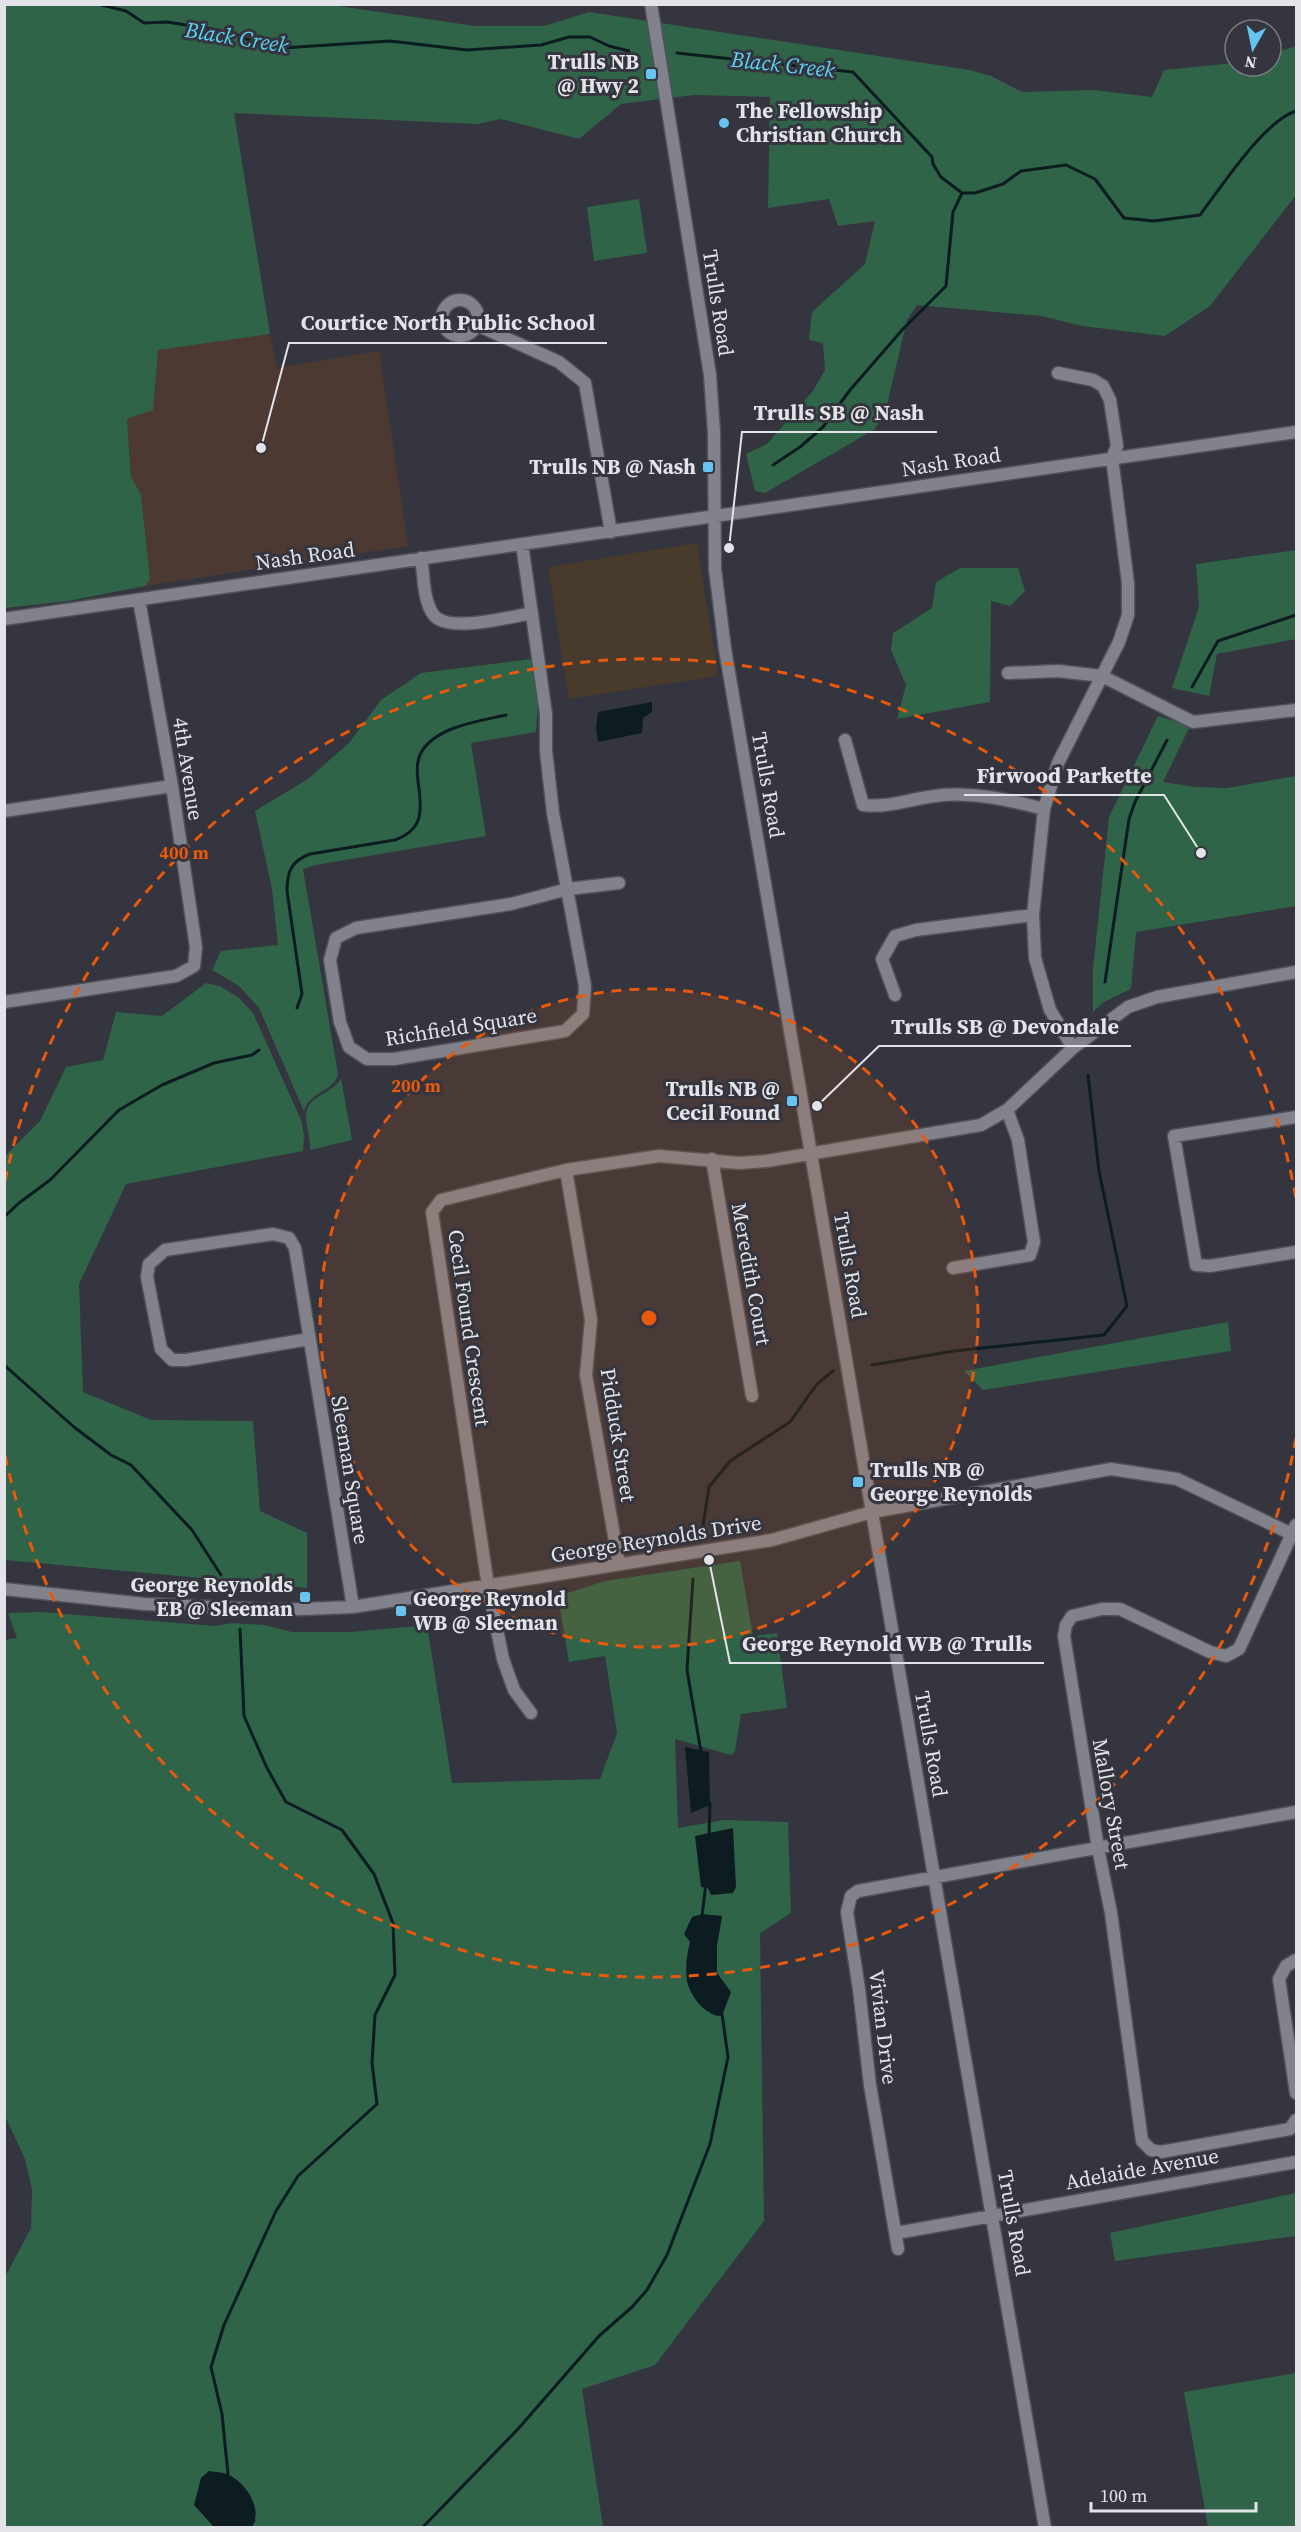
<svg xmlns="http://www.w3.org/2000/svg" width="1301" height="2532" font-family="'Source Serif 4',serif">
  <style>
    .commercial { fill: #483b2c }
    .education { fill: #4c3932 }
    .green { fill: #2f6449; fill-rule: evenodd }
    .water { fill: #0d1c21 }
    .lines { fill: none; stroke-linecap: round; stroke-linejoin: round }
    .stream { stroke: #0d1c21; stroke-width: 3 }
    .minor-casing { stroke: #505158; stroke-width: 15 }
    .minor { stroke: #81828c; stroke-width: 12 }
    .ring { fill: none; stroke: #e8590c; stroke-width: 3; stroke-dasharray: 10 8 }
    .poi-dot { fill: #66c4ef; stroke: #34353e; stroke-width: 2 }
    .labels { text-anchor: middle; stroke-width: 6; stroke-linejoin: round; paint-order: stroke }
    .poi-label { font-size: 21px; font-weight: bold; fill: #e3e4e9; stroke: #34353e; text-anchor: end }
    .street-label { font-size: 21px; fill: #e3e4e9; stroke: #34353e }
    .water-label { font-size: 22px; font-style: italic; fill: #5cd4f5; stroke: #34353e }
    .centre { fill: #e8590c; stroke: #34353e; stroke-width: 3 }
    .ring-label { font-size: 18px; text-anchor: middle; font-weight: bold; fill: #e8590c; stroke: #34353e; stroke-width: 6; stroke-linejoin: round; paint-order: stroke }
    .leader { fill: none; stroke: #e3e4e9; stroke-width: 2 }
    .callout-dot { fill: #e3e4e9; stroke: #34353e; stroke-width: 2 }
    .callout-label { font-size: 22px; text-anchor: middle; font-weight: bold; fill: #e3e4e9; stroke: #34353e; stroke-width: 6; stroke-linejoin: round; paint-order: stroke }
  </style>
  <rect width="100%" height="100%" fill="#34353e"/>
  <!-- commercial -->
  <path class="commercial" d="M697,543L718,676L569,699L548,567Z"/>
  <!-- education -->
  <path class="education" d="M270,334L277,368L379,351L408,546L145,586L150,579L141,494L131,477L127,418L153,410L158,350Z"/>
  <!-- green -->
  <path class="green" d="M325,4L475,26H544L589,12L970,70L991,76L1022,92L1094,90L1152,97L1164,70L1235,63V66H1271V54L1296,46V195L1210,306L1165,336L1082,326L1042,316L917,305L907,320L886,409L875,429L765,493L755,491L746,454L767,444L813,391L825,370L823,343L809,340L812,312L865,264L875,221L838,226L829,199L768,208L770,97L694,95L621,104L579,139L501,119L477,124L234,113L270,334L158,350L153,410L127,419L131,477L141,494L150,579L145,586L68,601L5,608V5Z
    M639,199L647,253L594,261L587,207Z
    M1296,550V639L1217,654L1209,696L1172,688L1199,607L1196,564Z
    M960,568H1018L1025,591L1010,606L991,601L990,702L897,719L906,685L891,650L893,633L932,608L936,582Z
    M532,659L538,702L536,732L471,743L486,836L316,865L303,869L338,1074C335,1091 310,1091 304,1111L259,1008L239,986L212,970L221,951L278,945L272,889L255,811L308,779L349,743L381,700L421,673Z
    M1158,716L1190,726L1163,782L1195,787L1227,788L1296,776V906L1136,932L1131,989L1104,1002L1093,1012V969L1109,817Z
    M206,983L220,986L239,998L253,1013L301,1120L304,1135L303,1151L126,1184L79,1284L83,1392L151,1420L253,1421L260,1511L307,1533V1588L258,1583L240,1586L220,1585L201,1578L5,1560V1156L40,1121L66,1067L103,1060L116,1012L162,1016Z
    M341,1078L352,1140L310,1150C311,1138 306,1127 306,1116C307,1094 333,1095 341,1078Z
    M1228,1322L1231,1351L983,1390L964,1371Z
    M740,1561L753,1636L777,1633L787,1708L741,1714L735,1751L731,1755L675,1739L678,1828L724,1820L788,1822L791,1913L760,1933L764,2221L655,2365L582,2389L603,2527H252L256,2520L195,2505L214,2527L5,2528V2277L31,2228L32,2189L25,2159L4,2114V1640L17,1638L8,1613L40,1612L215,1626L232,1623L265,1625L292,1632H350L427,1625L452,1783L600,1779L617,1733L605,1656L569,1662L558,1596L605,1581ZM722,1916L717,1945V1973L686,1963L690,1942Z
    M1296,2193V2236L1115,2261L1110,2233Z
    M1296,2373V2527H1208L1184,2392Z"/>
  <!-- water -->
  <path class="water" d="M652,702V712L643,718L642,733L598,742L596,728L598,712Z
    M685,1747L709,1752L710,1805L691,1813Z
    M733,1828L736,1887L733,1893L711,1895L708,1888L701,1887L695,1836Z
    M702,1914L722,1916L717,1945V1973L731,1992L722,2016C706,2017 690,1996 687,1981C685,1967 687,1955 690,1942L684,1934L692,1917Z
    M209,2471C215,2472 223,2472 229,2475C247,2484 263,2509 252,2527H214L194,2505L201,2478Z"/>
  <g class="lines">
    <!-- stream -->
    <path class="stream" d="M98,4L126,11L144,23L167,22L230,32L259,44L282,48L390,41L467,50L541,45L569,37H590L609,46L629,51
      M677,53L853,72L932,157L933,164L941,177L962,193H975L1003,184L1021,171L1066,165L1095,179L1124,218L1154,221L1200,215C1222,186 1264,121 1296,111
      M773,465L800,447L823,427L850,390L903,329L946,286L953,212L962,193
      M1192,687L1218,641L1296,615
      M1105,982L1129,819L1135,802L1167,740
      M297,1008L302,994L287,891C287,872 291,861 310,854L395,840C443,823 405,777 422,751C438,726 480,721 506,715
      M4,1217L19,1203L50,1180L119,1110L162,1085L214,1063L252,1055L259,1050
      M4,1365L74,1427L111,1455L131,1465L192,1530L221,1575
      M872,1365L954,1351L1104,1335L1127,1306L1099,1171L1088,1075
      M703,1526L709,1487L730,1461L790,1422L817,1384L833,1371
      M693,1579L687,1670L701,1752
      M709,1835L710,1803
      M702,1916L706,1883
      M228,2474L222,2414L211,2367L224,2325L276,2211L298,2176L377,2104L372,2063L375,2015L395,1975L393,1923L374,1874L342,1830L286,1802L267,1768L244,1716L240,1629
      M422,2528L518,2429L599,2336L632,2307L647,2290L667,2255L710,2144L728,2057L722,2014"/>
    <defs>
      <path id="minor" d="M651,4L710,375L714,432L715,569L725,649L1045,2528
        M442 318a18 18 0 1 1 36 0a18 18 0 1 1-36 0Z
        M477,325L559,362L585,383L611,532
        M1058,373L1093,380L1103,386L1110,400L1117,446L1112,458
        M522,544L546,714V751L553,813L585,986L583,1014L565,1031L394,1059H367L349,1047L340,1022L330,960L336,938L356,928L511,904L568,889L619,883
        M421,558C424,575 423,600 433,614C446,634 510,617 532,613
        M4,619L1296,432
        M1008,673L1058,671L1102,676L1193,722L1296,710
        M845,740L863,805C890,808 909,799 935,796C973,791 1009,800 1044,809
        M4,811L172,786
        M895,995L882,959L895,936L916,930L1033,915
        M4,1002L176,976L194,966L196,947L172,786L139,600
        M1073,1048L1050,1010L1035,958L1033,915L1044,809L1058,763L1119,642L1128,615V583L1112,458
        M1296,1117L1174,1136L1196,1265L1210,1266L1296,1252
        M712,1159L752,1396
        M566,1170L591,1320L586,1375L619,1564
        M953,1268L1030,1255L1034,1242L1018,1140L1007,1110
        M309,1339L186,1360H172L161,1349L147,1277L149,1264L165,1250L273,1234L289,1238L295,1248L353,1607
        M1296,1525L1239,1649L1226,1656L1210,1652L1120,1609H1102L1072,1616L1066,1625L1064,1636L1098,1848L1111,1913L1142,2141L1151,2150L1161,2152L1290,2129L1296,2120
        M4,1589L145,1604L278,1610L353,1607L772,1540L872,1512L1111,1469L1177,1479L1296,1536
        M531,1713L514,1690L503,1659L488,1586L432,1212L441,1200L566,1170L659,1156L739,1163L767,1161L981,1125L1007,1110L1073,1048L1128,1007L1157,997L1296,972
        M1296,1960L1286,1966L1279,1979L1296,2093
        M896,2233L1296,2162
        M898,2249L870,2085L859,1989L847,1912L851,1896L858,1891L1296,1812"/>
    </defs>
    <!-- minor casing -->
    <use href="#minor" class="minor-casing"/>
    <!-- minor -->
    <use href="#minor" class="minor"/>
  </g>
  <!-- distance rings -->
  <circle cx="649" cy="1318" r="329" fill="#e8590c" fill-opacity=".12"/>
  <g class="ring">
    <circle cx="649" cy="1318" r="329"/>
    <path d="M1296 1438A658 658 0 0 1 5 1455M5 1181A658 658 0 0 1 1296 1198"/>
  </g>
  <!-- markers -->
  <g class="poi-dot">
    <rect x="645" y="68" width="12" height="12" rx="3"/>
    <circle cx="724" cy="123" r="6"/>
    <rect x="702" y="461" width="12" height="12" rx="3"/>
    <rect x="786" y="1095" width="12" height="12" rx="3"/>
    <rect x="852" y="1476" width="12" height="12" rx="3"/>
    <rect x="299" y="1591" width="12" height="12" rx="3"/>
    <rect x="395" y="1605" width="12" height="12" rx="3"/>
  </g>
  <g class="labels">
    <!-- poi labels -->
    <g class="poi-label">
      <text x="639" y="69">Trulls NB<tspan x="639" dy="24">@ Hwy 2</tspan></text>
      <text x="736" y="118" text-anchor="start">The Fellowship<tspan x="736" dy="24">Christian Church</tspan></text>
      <text x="696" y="474">Trulls NB @ Nash</text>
      <text x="780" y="1096">Trulls NB @<tspan x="780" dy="24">Cecil Found</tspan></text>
      <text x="870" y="1477" text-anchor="start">Trulls NB @<tspan x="870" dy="24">George Reynolds</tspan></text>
      <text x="293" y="1592">George Reynolds<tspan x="293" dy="24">EB @ Sleeman</tspan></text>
      <text x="413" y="1606" text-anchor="start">George Reynold<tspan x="413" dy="24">WB @ Sleeman</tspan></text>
    </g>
    <!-- street labels -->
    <g class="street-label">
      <text transform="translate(718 303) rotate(81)" y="7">Trulls Road</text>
      <text transform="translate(951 462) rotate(-9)" y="7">Nash Road</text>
      <text transform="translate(305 556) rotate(-8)" y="7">Nash Road</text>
      <text transform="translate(188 769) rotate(81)" y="7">4th Avenue</text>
      <text transform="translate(768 785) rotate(80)" y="7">Trulls Road</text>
      <text transform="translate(461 1027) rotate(-9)" y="7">Richfield Square</text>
      <text transform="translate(850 1265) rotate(80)" y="7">Trulls Road</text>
      <text transform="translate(751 1274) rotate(80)" y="7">Meredith Court</text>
      <text transform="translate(469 1328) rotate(82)" y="7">Cecil Found Crescent</text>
      <text transform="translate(618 1435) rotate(81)" y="7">Pidduck Street</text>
      <text transform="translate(350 1470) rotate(81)" y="7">Sleeman Square</text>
      <text transform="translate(656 1539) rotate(-9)" y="7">George Reynolds Drive</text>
      <text transform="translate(931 1744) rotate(80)" y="7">Trulls Road</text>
      <text transform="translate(1111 1804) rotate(80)" y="7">Mallory Street</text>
      <text transform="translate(883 2027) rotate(83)" y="7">Vivian Drive</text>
      <text transform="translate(1142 2169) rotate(-10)" y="7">Adelaide Avenue</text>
      <text transform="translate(1014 2223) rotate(80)" y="7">Trulls Road</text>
    </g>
    <!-- water labels -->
    <g class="water-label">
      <text transform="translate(237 37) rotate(9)" y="8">Black Creek</text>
      <text transform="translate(783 64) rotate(6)" y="8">Black Creek</text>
    </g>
  </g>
  <circle cx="649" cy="1318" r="9" class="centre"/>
  <g class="ring-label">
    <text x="184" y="859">400 m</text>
    <text x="416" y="1092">200 m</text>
  </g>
  <!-- callouts -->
  <path class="leader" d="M261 448L289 343H607M729 548L742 432H937M1201 853L1164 795H964M817 1106L879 1046H1131M709 1560L730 1663H1044"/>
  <g class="callout-dot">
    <circle cx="261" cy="448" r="6"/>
    <circle cx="729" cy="548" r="6"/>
    <circle cx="1201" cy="853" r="6"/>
    <circle cx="817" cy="1106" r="6"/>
    <circle cx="709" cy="1560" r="6"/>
  </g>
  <g class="callout-label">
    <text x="448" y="330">Courtice North Public School</text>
    <text x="839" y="420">Trulls SB @ Nash</text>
    <text x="1064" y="783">Firwood Parkette</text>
    <text x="1005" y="1034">Trulls SB @ Devondale</text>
    <text x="887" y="1651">George Reynold WB @ Trulls</text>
  </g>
  <!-- border -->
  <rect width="1301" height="2532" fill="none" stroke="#e3e4e9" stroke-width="12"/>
  <!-- north arrow -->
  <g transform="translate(1253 48) rotate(189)"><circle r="28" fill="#34353e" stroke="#7a7b82" stroke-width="1.5"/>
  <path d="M0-4.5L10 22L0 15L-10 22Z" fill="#66c4ef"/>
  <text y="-9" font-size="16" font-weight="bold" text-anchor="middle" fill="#e3e4e9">N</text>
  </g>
  <!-- scale -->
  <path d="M1091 2502v9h165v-9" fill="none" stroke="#e3e4e9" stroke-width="3"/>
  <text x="1100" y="2502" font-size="18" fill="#e3e4e9" stroke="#34353e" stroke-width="4.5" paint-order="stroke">100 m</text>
</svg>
